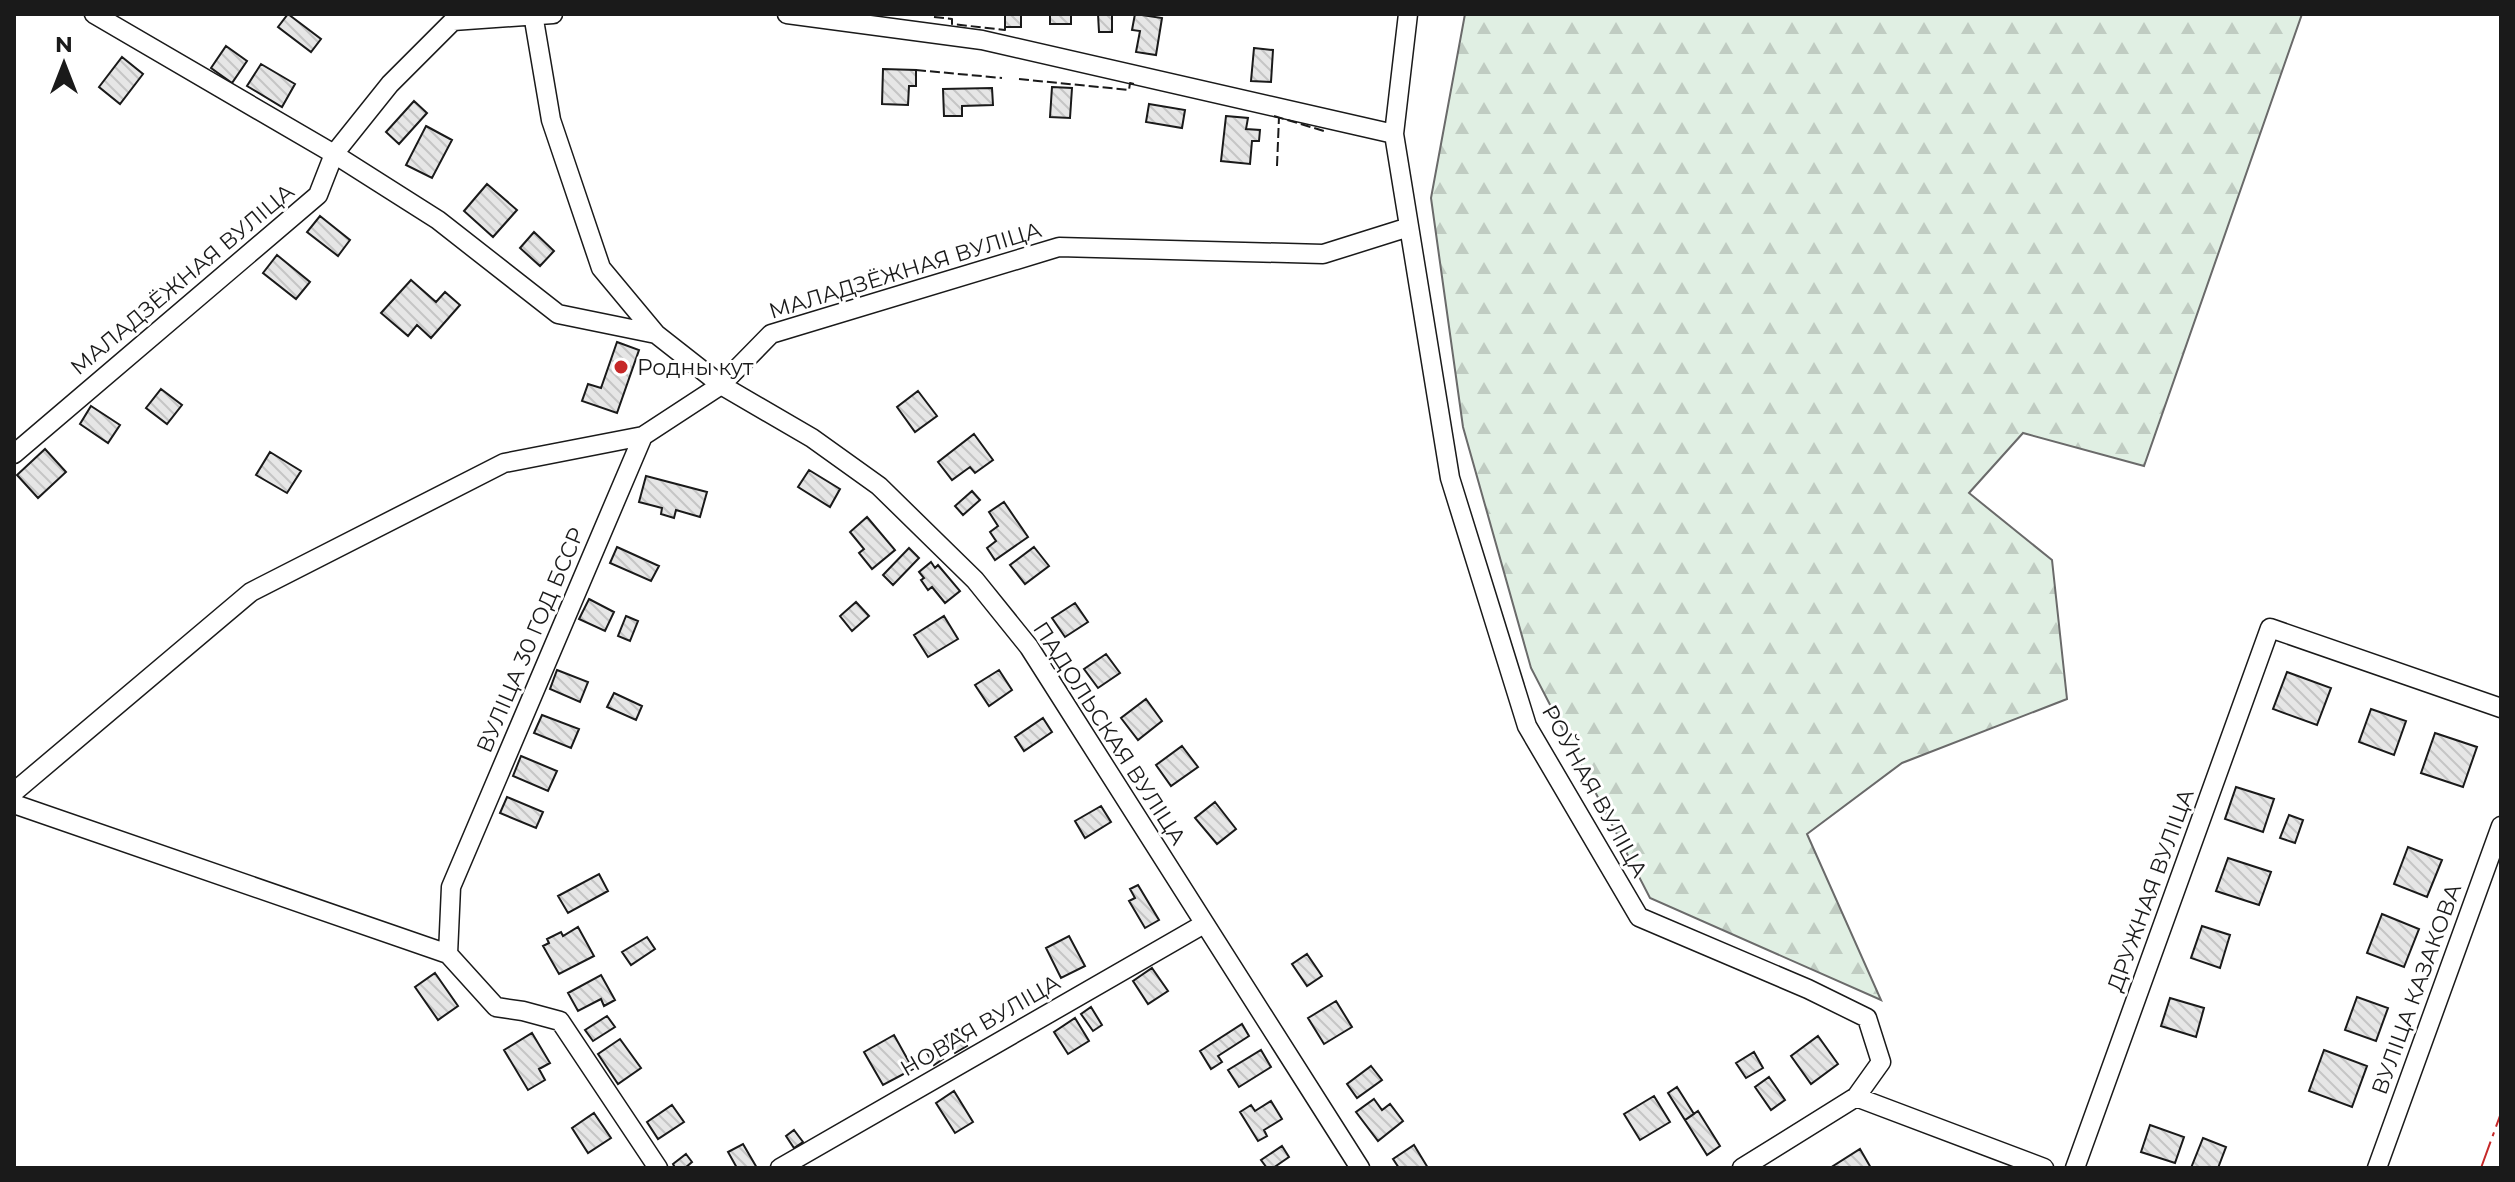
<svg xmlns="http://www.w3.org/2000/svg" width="2515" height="1182" font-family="Montserrat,sans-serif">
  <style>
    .forest { fill: url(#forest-firs); stroke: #6a6a6a; stroke-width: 2 }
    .building { fill: url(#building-back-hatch); stroke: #1a1a1a; stroke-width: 2 }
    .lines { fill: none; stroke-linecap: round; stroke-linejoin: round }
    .minor-casing { stroke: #1a1a1a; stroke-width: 21 }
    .minor { stroke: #fff; stroke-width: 18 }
    .fence { stroke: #1a1a1a; stroke-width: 2; stroke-dasharray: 10 4; stroke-linecap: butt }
    .power { stroke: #c62828; stroke-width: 2; stroke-dasharray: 28 6 4 6; stroke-linecap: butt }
    .poi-dot { fill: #c62828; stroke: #fff; stroke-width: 3 }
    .labels { text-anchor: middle; stroke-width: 6; stroke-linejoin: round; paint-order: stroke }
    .street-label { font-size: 22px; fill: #1a1a1a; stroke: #fff }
    .poi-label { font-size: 22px; fill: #1a1a1a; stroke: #fff; text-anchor: start }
  </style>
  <defs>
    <pattern id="forest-firs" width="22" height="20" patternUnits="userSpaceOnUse" patternTransform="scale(2)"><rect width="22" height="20" fill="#e0efe3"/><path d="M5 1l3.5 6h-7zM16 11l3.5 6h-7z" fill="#c0ccc2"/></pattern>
    <pattern id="building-back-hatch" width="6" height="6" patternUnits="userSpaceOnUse" patternTransform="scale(2)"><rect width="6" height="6" fill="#e6e6e6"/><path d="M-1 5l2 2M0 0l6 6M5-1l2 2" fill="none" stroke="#c5c5c5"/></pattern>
  </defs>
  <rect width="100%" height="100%" fill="#fff"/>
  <!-- forest -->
  <path class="forest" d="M1465,14H2302L2144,466L2023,433L1969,493L2052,560L2067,699L1902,763L1807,834L1881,1000L1650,898L1531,668L1463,427L1431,198Z"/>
  <!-- building -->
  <path class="building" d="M288,14L321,39L311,52L278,27Z
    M1005,14H1021V27H1005Z
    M1050,14H1071V24H1050Z
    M1098,14H1112V32H1099Z
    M1135,14L1162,18L1156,55L1136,52L1140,31L1132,30Z
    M226,46L247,61L232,83L211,68Z
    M1254,48L1273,50L1271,82L1251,81Z
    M122,57L143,74L120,104L99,87Z
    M261,64L295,84L282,107L247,86Z
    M883,69L916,70V86H909L908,105L882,104Z
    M1052,87L1072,88L1070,118L1050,117Z
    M992,88L993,105L962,106V116H944L943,89Z
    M414,101L427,113L399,144L386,132Z
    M1149,104L1185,110L1182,128L1146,122Z
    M1226,116L1248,118L1246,129L1260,130L1259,141H1252L1250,164L1221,161Z
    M426,126L452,140L432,178L406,165Z
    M487,184L517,210L493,237L464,211Z
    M320,216L350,240L338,256L307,232Z
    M534,232L554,251L540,266L520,248Z
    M277,255L310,282L296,299L263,273Z
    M411,280L436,302L445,292L460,305L431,338L417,325L408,336L381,313Z
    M617,342L639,350L617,413L582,401L588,384L601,388Z
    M161,389L182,405L167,424L146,408Z
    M918,391L937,416L915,432L897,407Z
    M91,406L120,425L108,443L80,424Z
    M974,434L993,460L975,473L970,467L952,480L938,462Z
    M45,449L66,472L38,498L17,475Z
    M270,452L301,471L287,493L256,475Z
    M809,470L840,489L830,507L798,487Z
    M646,476L707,492L700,517L676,510L674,518L661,514L662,508L639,502Z
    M972,491L980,500L963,515L955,506Z
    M1004,502L1028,537L995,560L987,548L996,541L990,532L998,526L989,512Z
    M867,517L895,550L872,569L859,553L864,549L850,532Z
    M617,547L659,566L651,581L610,563Z
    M1034,547L1049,566L1025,584L1010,565Z
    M909,548L919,558L893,585L883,575Z
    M931,562L935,568L938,565L960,591L945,603L932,587L928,590L921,580L924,578L919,572Z
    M589,599L614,612L605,631L579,619Z
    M856,602L869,616L852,631L840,616Z
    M1075,603L1088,622L1065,637L1052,618Z
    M626,616L638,621L630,641L618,636Z
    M944,616L958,639L928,657L914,635Z
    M1106,654L1120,673L1098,688L1084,669Z
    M557,670L588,682L580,702L550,689Z
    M999,670L1012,690L989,706L975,685Z
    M2287,672L2331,688L2317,725L2273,709Z
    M614,693L642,706L636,720L607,707Z
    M1146,699L1162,721L1138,740L1121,718Z
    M2371,709L2406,721L2394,755L2359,742Z
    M542,715L579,729L571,748L534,733Z
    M1043,718L1052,732L1024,751L1015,737Z
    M2435,733L2477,747L2463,787L2421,773Z
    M1182,746L1198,767L1171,786L1156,765Z
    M521,756L557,771L548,791L513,776Z
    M2236,787L2274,799L2263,832L2225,819Z
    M507,797L543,812L536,828L500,813Z
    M1215,802L1236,829L1217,844L1195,818Z
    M1101,806L1111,822L1085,838L1075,821Z
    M2289,815L2303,820L2295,843L2280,838Z
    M2408,847L2442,860L2427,897L2394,884Z
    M2228,858L2271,872L2259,905L2216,891Z
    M599,874L608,891L568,913L558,896Z
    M1138,885L1159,920L1145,928L1129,901L1135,898L1130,889Z
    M2382,914L2419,929L2404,967L2367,953Z
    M2202,926L2230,935L2220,968L2191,958Z
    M578,927L594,956L559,974L543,946L549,943L547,939L561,932L563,936Z
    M1069,936L1085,966L1061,978L1046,948Z
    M647,937L655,949L631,965L622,952Z
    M1307,954L1322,976L1307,986L1292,964Z
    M1152,968L1168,991L1148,1004L1133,981Z
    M435,973L458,1006L438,1020L415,987Z
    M601,975L615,1000L604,1006L601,999L578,1011L568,993Z
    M2357,997L2388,1008L2376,1041L2345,1030Z
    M2170,998L2204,1008L2196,1037L2161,1026Z
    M1336,1001L1352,1027L1324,1044L1308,1018Z
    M1091,1007L1102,1025L1093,1031L1081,1014Z
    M607,1016L615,1027L593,1041L585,1030Z
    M1075,1018L1089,1041L1068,1054L1054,1032Z
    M1242,1024L1249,1036L1218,1056L1222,1062L1211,1069L1200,1051Z
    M957,1029L967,1046L955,1053L945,1036Z
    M532,1033L550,1063L539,1069L545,1080L528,1090L504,1050Z
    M894,1035L913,1069L883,1085L864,1052Z
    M1818,1036L1838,1064L1811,1084L1791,1056Z
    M620,1039L641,1068L618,1084L598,1054Z
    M935,1046L943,1059L934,1065L926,1051Z
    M1261,1050L1271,1067L1239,1087L1228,1070Z
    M2324,1050L2367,1066L2352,1107L2309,1091Z
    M1754,1052L1763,1068L1746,1078L1736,1063Z
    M1371,1066L1382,1080L1357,1098L1347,1084Z
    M1769,1077L1785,1100L1771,1110L1755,1087Z
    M1677,1087L1694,1114L1685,1120L1668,1093Z
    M954,1091L973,1122L955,1133L936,1103Z
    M1654,1096L1670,1122L1640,1140L1624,1114Z
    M1374,1099L1382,1110L1390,1104L1403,1121L1378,1141L1356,1112Z
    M1271,1101L1282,1119L1264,1130L1267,1136L1258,1141L1240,1112L1251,1105L1255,1111Z
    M672,1105L684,1122L658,1139L647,1122Z
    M1698,1111L1720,1146L1707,1155L1685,1120Z
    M594,1113L611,1138L588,1153L572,1128Z
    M2150,1125L2184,1137L2175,1163L2141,1152Z
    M794,1130L803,1142L794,1148L786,1136Z
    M2203,1138L2226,1147L2218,1168H2191Z
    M743,1144L757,1168H737L728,1152Z
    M1414,1145L1428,1168H1399L1393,1159Z
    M1282,1146L1289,1157L1273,1168H1267L1261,1160Z
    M1860,1149L1871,1168H1830Z
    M686,1154L692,1162L685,1168H675L673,1164Z"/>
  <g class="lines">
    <defs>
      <path id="minor" d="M94,14L334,154L438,220L558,314L656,334L721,385L812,438L879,486L975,580L1029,647L1360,1168
        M533,14L551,120L601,268L656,334
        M787,14L982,40L1394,134
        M1408,14L1394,134L1450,478L1527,726L1639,917L1808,989L1867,1018L1881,1062L1856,1097L1742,1168
        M14,454L318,195L334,154L390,84L453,21L553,14
        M14,792L251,592L504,463L643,436
        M14,804L448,954L496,1007L523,1011L560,1021L658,1168
        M448,954L451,887L643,436L721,385L771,334L1059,247L1323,254L1409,227
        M1856,1097L2044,1168
        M780,1168L1204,924
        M2075,1168L2270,628L2501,708
        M2377,1168L2501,826"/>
    </defs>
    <!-- minor casing -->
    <use href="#minor" class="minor-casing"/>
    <!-- minor -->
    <use href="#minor" class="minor"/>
    <!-- fence -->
    <path class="fence" d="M934,17L952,19V24L1005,30V27
      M916,70L1002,78
      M1019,79L1129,90L1130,83L1134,84
      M1274,116L1324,131
      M1277,166L1279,117"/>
    <!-- power -->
    <path class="power" d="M2481,1168L2501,1113"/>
  </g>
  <!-- markers -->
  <circle class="poi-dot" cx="621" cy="367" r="8"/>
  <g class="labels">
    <!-- street labels -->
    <g class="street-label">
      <text transform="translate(905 270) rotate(-17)" y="8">МАЛАДЗЁЖНАЯ ВУЛІЦА</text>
      <text transform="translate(182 279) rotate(-40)" y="8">МАЛАДЗЁЖНАЯ ВУЛІЦА</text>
      <text transform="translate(530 640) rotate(-67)" y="8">ВУЛІЦА 30 ГОД БССР</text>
      <text transform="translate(1110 733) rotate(57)" y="8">ПАДОЛЬСКАЯ ВУЛІЦА</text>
      <text transform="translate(1595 791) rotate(61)" y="8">РОЎНАЯ ВУЛІЦА</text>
      <text transform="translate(2150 890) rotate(-70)" y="8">ДРУЖНАЯ ВУЛІЦА</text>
      <text transform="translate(2416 989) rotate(-70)" y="8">ВУЛІЦА КАЗАКОВА</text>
      <text transform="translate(980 1025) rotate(-30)" y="8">НОВАЯ ВУЛІЦА</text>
    </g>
    <!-- poi labels -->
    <g class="poi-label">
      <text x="637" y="375">Родны кут</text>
    </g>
  </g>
  <!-- border -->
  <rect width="2515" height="1182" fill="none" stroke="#1a1a1a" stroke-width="32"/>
  <!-- north arrow -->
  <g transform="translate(64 64)" stroke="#ffffff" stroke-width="6" paint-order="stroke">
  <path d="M0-6L14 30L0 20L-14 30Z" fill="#1a1a1a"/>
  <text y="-12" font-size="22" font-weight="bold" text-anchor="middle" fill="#1a1a1a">N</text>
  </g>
</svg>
